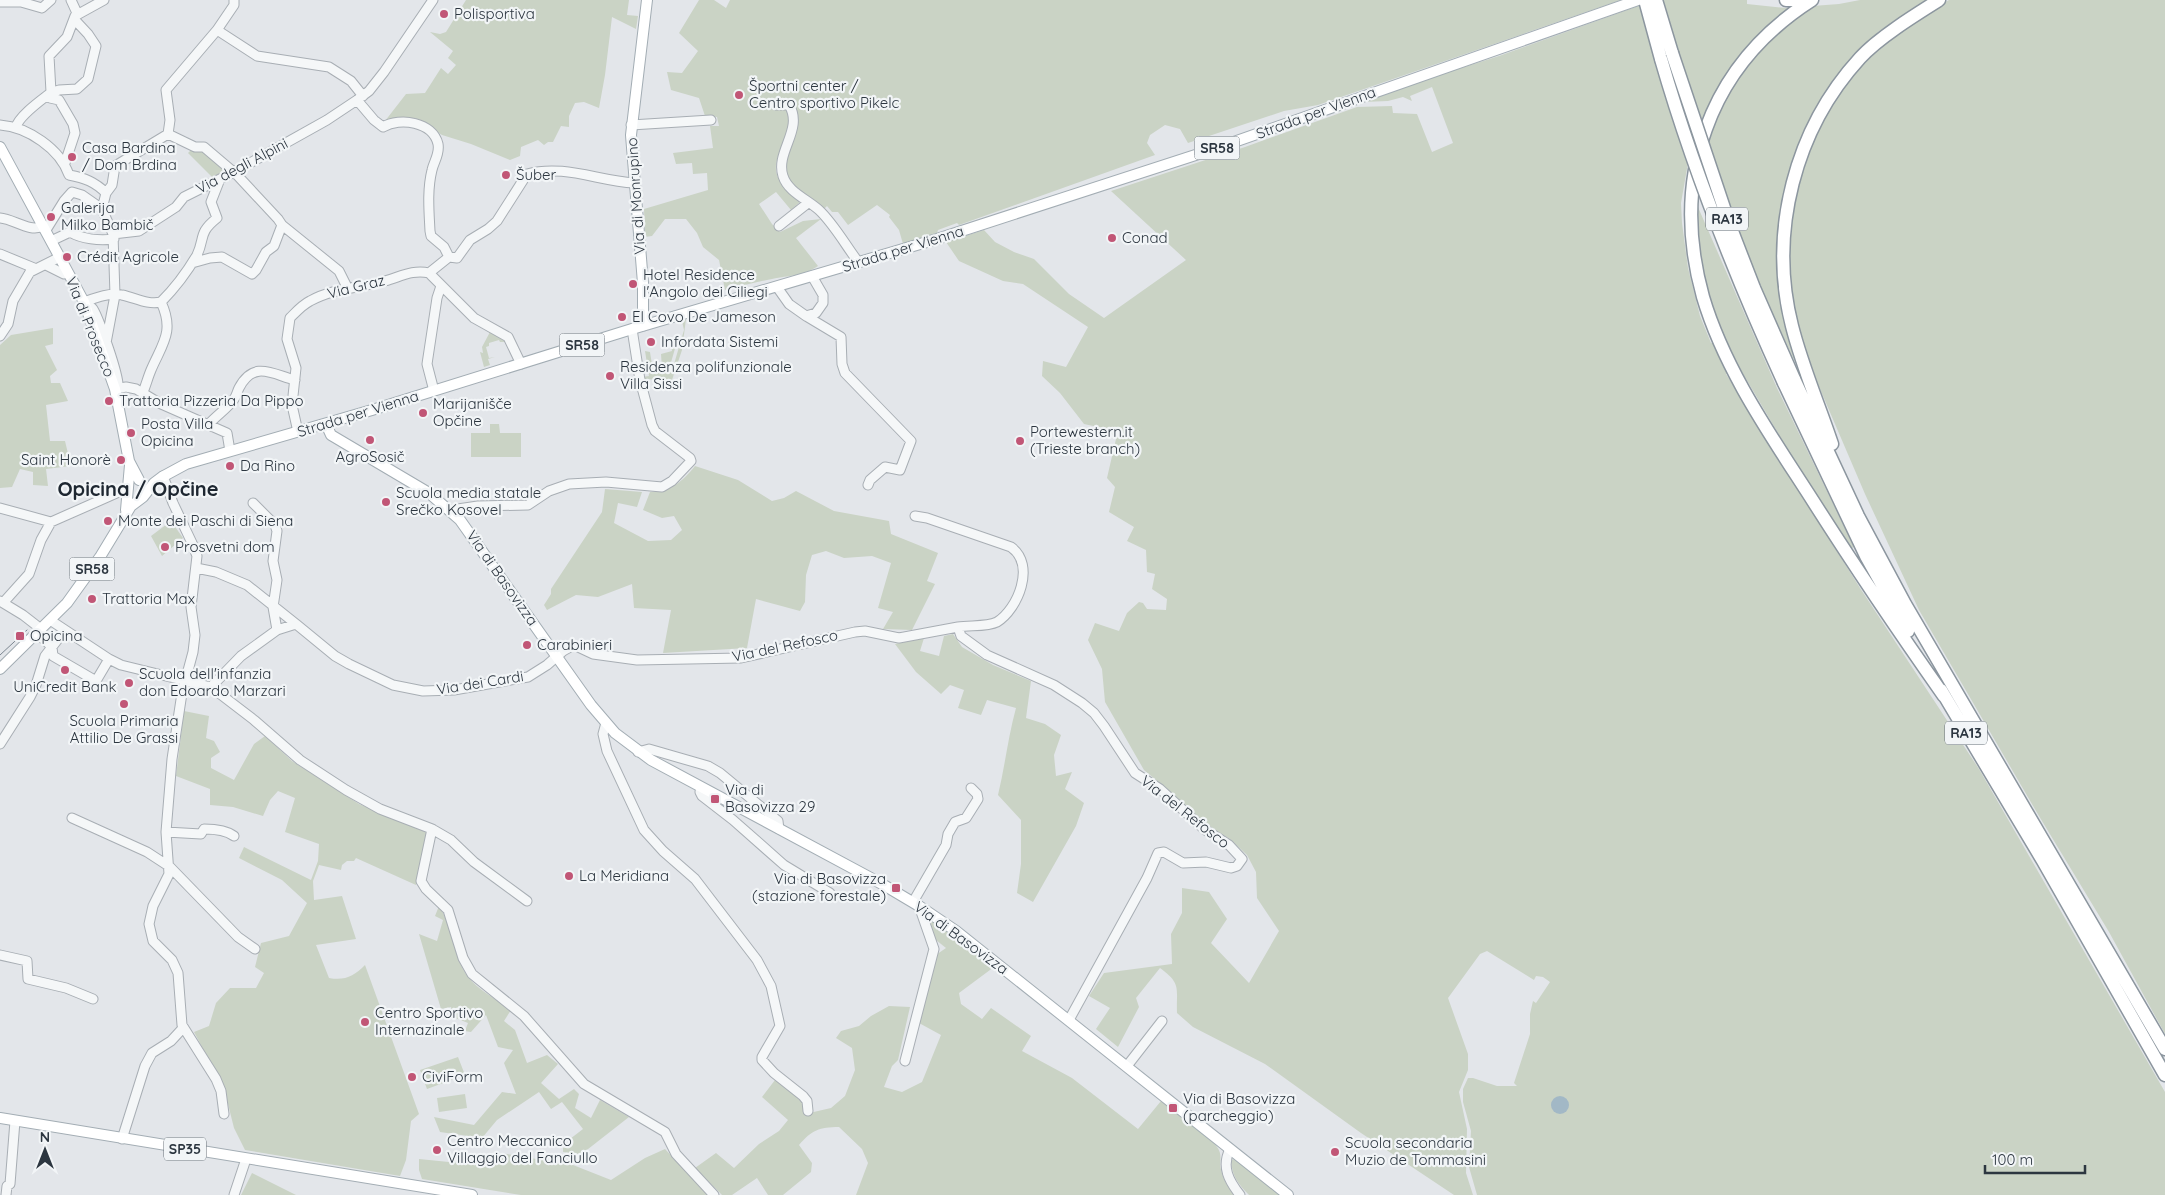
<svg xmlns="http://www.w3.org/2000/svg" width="2165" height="1195" font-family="Quicksand,sans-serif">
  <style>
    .green { fill: #cad3c5 }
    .water { fill: #a2b8c6 }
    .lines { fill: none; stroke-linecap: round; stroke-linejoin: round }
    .minor-casing { stroke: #a8aeb4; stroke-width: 11 }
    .major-casing { stroke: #a3adb4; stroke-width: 12 }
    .highway-casing { stroke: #8c969f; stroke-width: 15 }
    .minor { stroke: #f5f7f8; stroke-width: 9 }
    .major { stroke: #fff; stroke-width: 10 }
    .highway { stroke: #fff; stroke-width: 12 }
    .tram { stroke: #7e8892; stroke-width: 1 }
    .highway-bridge-casing { stroke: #8c969f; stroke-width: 15; stroke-linecap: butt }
    .highway-bridge { stroke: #fff; stroke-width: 12 }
    .poi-dot { fill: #c15676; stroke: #f2f5f7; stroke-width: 2 }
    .labels { text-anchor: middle; stroke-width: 4.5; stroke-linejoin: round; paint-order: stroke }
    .shield { fill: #f2f5f7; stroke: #676f77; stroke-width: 1 }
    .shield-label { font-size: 14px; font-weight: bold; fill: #2c3640 }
    .poi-label { font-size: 15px; fill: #2c3640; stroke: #f2f5f7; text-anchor: start }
    .street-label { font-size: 15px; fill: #2c3640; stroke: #f2f5f7 }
    .district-label { font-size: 20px; font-weight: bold; fill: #1e2731; stroke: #f2f5f7 }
  </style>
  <rect width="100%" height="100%" fill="#e3e6ea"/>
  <!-- green -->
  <path class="green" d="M466,0H629L627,15L638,16L636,29L612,17L605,75L599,108L584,102L575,103L569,116V127L561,126L553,142H548L544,145L538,140L521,147L520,156L510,160L471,144L442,135L415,118L385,121L406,94L425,93L441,68L448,74L456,65L448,58L453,51L430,32L440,34L446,32Z
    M699,0H714L726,8L730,0H1621L1318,105L1284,111L1188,143L1180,129L1165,125L1150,135L1147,143L1155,155L959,225L957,223L938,230L937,233L903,244L899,230L889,217L890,215L877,205L848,225L838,212H832L827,206L823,210C809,198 792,189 785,172L795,110L775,108L788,110C796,154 749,162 800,202L791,210L776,192L759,204L772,224L780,232L803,221L821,219L796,238L818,266C801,277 790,275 772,279C756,282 741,286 725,290L719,260L703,247L697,233L686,219H665L652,236L645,237L644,209L708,190L707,173L693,174L692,163L676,164L673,153L713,148L710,126H719L717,117L705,116L699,98L671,90L667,72L682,73L698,51L679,33Z
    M1663,0H1747V4L1786,8L1839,4L1860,0H1926L1878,32L1873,38L1882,46L1910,24L1949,0H2165V1034L2109,932L2039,816L1919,610L1865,494L1817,382L1806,386L1745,253L1704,139L1746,51C1725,75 1710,95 1701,126Z
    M1641,5L1688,163L1681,203L1682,223L1688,268L1700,316L1711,343L1720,340L1701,266L1694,198L1777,388L1854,547L1850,549L1795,462L1739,367L1726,374L1860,588L1979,769L2165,1092V1195H1477L1469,1167L1471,1131L1463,1102V1089L1468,1078H1473L1497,1086H1517L1514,1083L1530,1034V1014L1533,1001L1536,1003L1550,982L1543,977L1536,976L1534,980L1487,951L1480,954L1448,998L1468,1054V1070L1459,1092L1467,1129L1466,1173L1473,1195H1454L1361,1133L1265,1064L1193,1027L1177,1013C1176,988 1182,984 1160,968L1136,998L1139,1007L1118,1047L1096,1029L1110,1008L1089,996L1104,973L1172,964L1171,934L1182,913V888L1209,892L1227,919L1211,943L1249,983L1279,931L1257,898L1256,872L1247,855L1230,839L1203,823L1188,807L1144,770L1105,702L1102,669L1088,640L1095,623L1119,631L1127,613L1139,602L1143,603L1147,609L1166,610L1167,599L1152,589L1155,574L1147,572L1146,550L1127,541L1134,527L1109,512L1115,487L1107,478L1116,439L1107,429L1084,424L1060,393L1042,376L1043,361L1066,367L1088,327L1023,284L1003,281L959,261L946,242L984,230L995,242L1014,252L1034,259L1069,294L1104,318L1186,260L1111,191L1245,147L1357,107L1392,106L1393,113L1417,114L1432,152L1453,143L1432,87L1410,96L1412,101L1403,97L1388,101L1363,102V99L1499,56Z
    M192,149L207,153L227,170L212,177L188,153Z
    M686,319L682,350L672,380L642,379V377L649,376L645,351L650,352L653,371L662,369L661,354L672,351L671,346L676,345L670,366L666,369L667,373L672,371L684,330L682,321Z
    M53,328V344L45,346L57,370L50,376L51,383H60L68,401L46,405L50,441H65L71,466L46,469L48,486L33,485V472L20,469L12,487L0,488V345L11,335Z
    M490,332L506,342H500L499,340L489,343V346L486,347L489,358L495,357L488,359L490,365L484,367L480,352L483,353L482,347Z
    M490,424H499L500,433H521V457H471V433H490Z
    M695,466L738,480L772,501L784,498L796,491L834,511L889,521L891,534L938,553L927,581L935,584L912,630L883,629L893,612L878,608L891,563L872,556L844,558L826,551L812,555L806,575L805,602L800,611L756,599L747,648L663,653L671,610L634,608L632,584L598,597L576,595L547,610L544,605L551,594V589L602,512L605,489L642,492L637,507L618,503L614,523L648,541L671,540L682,530L674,516L662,518L643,510L650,492C671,491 682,482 695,466Z
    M171,521L183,538L162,556L151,536Z
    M953,634L962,647L993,665L1031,681L1026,718L1045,724L1061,735L1054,755L1056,776L1072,772L1065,789L1084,803L1076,826L1033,902L1017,893L1021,864V820L998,795C1005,766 1008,737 1016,708L987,700L981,715L958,708L964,690L950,685L941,694L916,672L895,644L924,638L920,651L939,656L944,636Z
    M184,711L209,716L206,738L214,741L220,752L211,758V768L234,780L254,744L265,736L292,761L359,804L428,833L416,885L356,858L354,861H347L342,865L341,870L319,865L313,881L314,900L342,896L356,939L316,945L329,978C345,981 354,976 365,965L419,1114L411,1121L406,1160L400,1176L245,1150L234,1128L224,1088L194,1032L209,1026L216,1003L230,988H256L264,973L255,967L261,943L289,936L307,903L282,880L239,858L244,847L311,880L318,861L319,844L285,832L295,798L278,791L270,800L263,816L233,807L210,805V789L176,776Z
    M439,906C453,927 453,957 468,977C478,990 498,1000 511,1010L504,1021L515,1030L527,1063L547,1055L558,1064L541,1083L559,1099L574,1089L579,1094L575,1108L591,1118L600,1100L629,1117L583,1153L579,1154L563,1152V1148L572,1143L570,1139L583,1129L562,1102L551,1109L539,1092L497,1120L482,1138L440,1132L434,1117L474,1125L502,1092L516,1094L504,1063L513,1050L498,1047L486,1015L471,1032L465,1031L468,1023L453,1017L451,1007L441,1009L419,934L437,941L443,920L435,916Z
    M926,916L994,967L959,993L961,1004L982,1019L991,1008L1031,1036L1022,1051L1072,1078L1138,1129L1161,1101L1213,1142C1226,1156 1217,1159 1222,1173C1224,1181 1229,1188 1234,1195H856L868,1163L862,1149L839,1127C819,1127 812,1130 799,1145L812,1163L811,1172L783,1195H768L757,1178L732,1195H722L695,1168L716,1153L734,1168L759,1144L779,1131L788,1120L762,1097L775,1080L801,1099L805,1114L831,1108L845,1096L855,1070L852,1048L836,1038L841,1031L859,1026L871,1016L889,1006L910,1007L898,1060L892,1066L884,1087L902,1092L922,1082L941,1035L919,1023L933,957L946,948L936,940Z
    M458,1057L465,1075L427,1089L420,1070Z
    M465,1094L467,1108L439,1112L437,1098Z
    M665,1149L708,1195H521L422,1179L419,1170V1159L489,1166L501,1153L573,1165L611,1180L645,1158Z
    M1235,1159L1280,1195H1249C1238,1184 1232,1176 1231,1160Z
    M252,1173L296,1195H241Z"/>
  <!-- water -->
  <path class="water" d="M1551 1105a9 9 0 1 1 18 0a9 9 0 1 1-18 0Z"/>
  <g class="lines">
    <defs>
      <path id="minor" d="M71,0L77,13
        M0,2H21L42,8L51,0
        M217,30L234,5V0
        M51,92L49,56L67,37L75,16L104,0
        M49,94L59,90L77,89L88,79L96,46L88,34L74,19
        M357,100L374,120L383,127C400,117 433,122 438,144C440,154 434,161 432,170C427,190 429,211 430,231L431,236L444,247L449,257L457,258L470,240L488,229L497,221L527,174C564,164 598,181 634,183
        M776,105H789C804,129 775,152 783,176C788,192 807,199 819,210C834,224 846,246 859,263
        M0,125C28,127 60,149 69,175C85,178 95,182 106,193L102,209
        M631,125L711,120
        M16,127C19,116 40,101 49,94L50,98L59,100L73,124L75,133L65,163
        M168,134L195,147H204L237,175L278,219L282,225L339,271L347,287
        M106,193L112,185L115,166L168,134L170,120L166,90L217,30L257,56L329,67L351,81L363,96
        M0,218C14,219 30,233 43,226
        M779,226L808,203
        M46,230L64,201L72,192L82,195L102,209L113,234L115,295L106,343
        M113,234L139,231L176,207L184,197L234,172L327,120L357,100L369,91L384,72L433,0
        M51,241L70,232C82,239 99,241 114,239
        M0,254L34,268
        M192,263L210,258L222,257L252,274L256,270L266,252L274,246L282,225
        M46,265L64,274L68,273
        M429,273L474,318L508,337L521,364
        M429,273L449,257
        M777,287L789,304L806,316L816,313L823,303V295L812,276
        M84,302C87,304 91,306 93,309C99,319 120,378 118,387
        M84,302C95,298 110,292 122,295C136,298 147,305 161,302
        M806,316L841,337L842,364L845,373L911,441L900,470L885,467L870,480L868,485
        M0,336L8,324L13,301L30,272L60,257
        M115,389L126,387L136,389L161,404L227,433L230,451
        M434,391L427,364L437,298L441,286
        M143,392C146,385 148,377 151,370C162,344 175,332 161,302C175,288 187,272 197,255C205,238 198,233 217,218L211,202L220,179
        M209,424C217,415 228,408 234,399C237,395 237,392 239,388C254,359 274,375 295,380
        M298,432L292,405L296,368L287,339L290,318C296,312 302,305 310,301C334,288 359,288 385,281C400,277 413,269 429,273
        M163,476L173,503L192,543L197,556L191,607L195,635L193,652L182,693L172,759L166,832L169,874L153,906L149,924L153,941L172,960L178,973L182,1025L216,1079L221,1091L224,1114
        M253,503L275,525L277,531L273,561L277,580L273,607L277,630
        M0,508L51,522L128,488
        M451,510L478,506L528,505L549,491L569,484L606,482L662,487L672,481L691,461L690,458L655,431L652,425L640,380L632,329
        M915,516L927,518L1011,547C1036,565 1018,609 997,622C987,627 970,625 958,627
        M196,568L216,572L247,585L296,624
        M0,601L23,615L41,629
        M3,603L29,574L41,540L51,522
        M50,620L109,659L121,665L211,687L254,720L300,760L346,790L380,809L432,829L421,881L426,889L448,910L463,958L472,974L524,1016L584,1084L665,1132L676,1154L714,1195
        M277,630L296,624L335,656L349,664L393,685L423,691L454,690L528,677L547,665L563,651L572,646H576L593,654L637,660L741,658L855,632L865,631L899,638L958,627L961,636L987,655L1054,685L1082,703L1094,713L1104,726L1135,773L1160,789L1204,829L1229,845L1242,859L1237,866L1231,868L1206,862L1183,863L1164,852L1158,853L1147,878L1069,1020
        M37,633L52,647L53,656L96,681L109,659
        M211,687L241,656L277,630
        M606,723L603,734L607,751L644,830L663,851L695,879L757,960L771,986L780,1026L762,1057V1060L774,1073L803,1096L807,1101L808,1111
        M0,744L30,697L36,685L45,656L65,630
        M638,752L649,749L708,766L720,773L778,821L779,829
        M701,787L700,792L702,796L733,820L784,865L830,893
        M72,818L147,852L170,867L238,937L255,949
        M432,829L451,840L474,862L527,901
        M166,832L201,834L204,829C214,829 226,830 234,836
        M913,902L946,845L948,834L955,822L966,818L978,799L977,794L971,788
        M0,955L27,961L28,979L66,988L93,999
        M905,1061L934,949L919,906
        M1127,1066L1162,1021
        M122,1139L145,1066L152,1053L171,1041L183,1028
        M1230,1149C1221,1167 1229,1181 1240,1195
        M6,1195L7,1186L10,1184L15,1121
        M234,1195L246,1159"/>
      <path id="major" d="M0,147L84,302L115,389L129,461L139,480
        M643,326V283L631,135L647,0
        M326,424L331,435L429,493L460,520L591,705L615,733L651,760L882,884L919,906L956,931L1288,1195
        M126,510L130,465
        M0,669L67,603L100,557L131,506L143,497L154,483L162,477L186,464L372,410L632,329L937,239L1214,149L1638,0
        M0,1118L472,1195"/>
      <path id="highway" d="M1645,0L1661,59
        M1656,0L1672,53
        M1786,0H1804
        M1812,0C1707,67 1670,179 1703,297C1725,371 1772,437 1813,501C1855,567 1899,632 1944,696
        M1794,379L1858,516L1905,604L2165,1049
        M1784,383L1866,556L1908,631
        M1832,444C1819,405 1802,366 1792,326C1768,232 1795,129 1860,58C1878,38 1915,15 1939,0
        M1941,690L2043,861L2165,1075"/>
    </defs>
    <!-- minor casing -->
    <use href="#minor" class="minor-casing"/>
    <!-- major casing -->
    <use href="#major" class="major-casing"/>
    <!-- highway casing -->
    <use href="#highway" class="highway-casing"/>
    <!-- minor -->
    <use href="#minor" class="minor"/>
    <!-- major -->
    <use href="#major" class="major"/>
    <!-- highway -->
    <use href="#highway" class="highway"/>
    <!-- tram -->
    <path class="tram" d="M0,655L27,630"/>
    <defs>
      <path id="highway-bridge" d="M1672,53L1730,226L1754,288L1794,379
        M1661,59C1693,170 1736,278 1784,383"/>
    </defs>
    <!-- highway-bridge casing -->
    <use href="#highway-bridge" class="highway-bridge-casing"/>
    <!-- highway-bridge -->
    <use href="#highway-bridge" class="highway-bridge"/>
  </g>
  <!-- markers -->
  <g class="poi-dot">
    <circle cx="444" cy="14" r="5"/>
    <circle cx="739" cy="95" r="5"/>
    <circle cx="72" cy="157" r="5"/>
    <circle cx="506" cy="175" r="5"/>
    <circle cx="51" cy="217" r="5"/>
    <circle cx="1112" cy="238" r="5"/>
    <circle cx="67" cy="257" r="5"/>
    <circle cx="633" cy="284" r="5"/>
    <circle cx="622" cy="317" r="5"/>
    <circle cx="651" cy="342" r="5"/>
    <circle cx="610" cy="376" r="5"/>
    <circle cx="109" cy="401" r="5"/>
    <circle cx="423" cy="413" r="5"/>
    <circle cx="131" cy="433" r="5"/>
    <circle cx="370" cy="440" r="5"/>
    <circle cx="1020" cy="441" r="5"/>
    <circle cx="121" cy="460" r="5"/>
    <circle cx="230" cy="466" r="5"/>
    <circle cx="386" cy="502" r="5"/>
    <circle cx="108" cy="521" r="5"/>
    <circle cx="165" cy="547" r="5"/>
    <circle cx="92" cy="599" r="5"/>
    <rect x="15" y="631" width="10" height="10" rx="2.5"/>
    <circle cx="527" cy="645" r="5"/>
    <circle cx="65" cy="670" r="5"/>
    <circle cx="129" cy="683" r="5"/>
    <circle cx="124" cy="704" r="5"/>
    <rect x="710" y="794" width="10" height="10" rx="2.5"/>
    <circle cx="569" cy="876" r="5"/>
    <rect x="891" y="883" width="10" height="10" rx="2.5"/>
    <circle cx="365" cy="1022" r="5"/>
    <circle cx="412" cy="1077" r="5"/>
    <rect x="1168" y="1103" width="10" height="10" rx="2.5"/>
    <circle cx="437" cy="1150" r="5"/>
    <circle cx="1335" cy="1152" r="5"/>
  </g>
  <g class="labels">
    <!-- shield labels -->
    <g class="shield">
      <rect x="1194.5" y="136.5" width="45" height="23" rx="4"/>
      <rect x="1706" y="207.5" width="42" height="23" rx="4"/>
      <rect x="559.5" y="333.5" width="45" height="23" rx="4"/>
      <rect x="69.5" y="557.5" width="45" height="23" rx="4"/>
      <rect x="1945" y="721.5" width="42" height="23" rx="4"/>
      <rect x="164" y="1137.5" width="42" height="23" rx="4"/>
    </g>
    <g class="shield-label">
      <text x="1217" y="153">SR58</text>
      <text x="1727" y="224">RA13</text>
      <text x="582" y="350">SR58</text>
      <text x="92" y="574">SR58</text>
      <text x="1966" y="738">RA13</text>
      <text x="185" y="1154">SP35</text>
    </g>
    <!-- poi labels -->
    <g class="poi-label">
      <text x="454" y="19">Polisportiva</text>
      <text x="749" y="91">Športni center /<tspan x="749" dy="17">Centro sportivo Pikelc</tspan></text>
      <text x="82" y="153">Casa Bardina<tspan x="82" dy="17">/ Dom Brdina</tspan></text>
      <text x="516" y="180">Šuber</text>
      <text x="61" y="213">Galerija<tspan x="61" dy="17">Milko Bambič</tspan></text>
      <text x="1122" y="243">Conad</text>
      <text x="77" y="262">Crédit Agricole</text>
      <text x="643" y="280">Hotel Residence<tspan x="643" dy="17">l'Angolo dei Ciliegi</tspan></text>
      <text x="632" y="322">El Covo De Jameson</text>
      <text x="661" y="347">Infordata Sistemi</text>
      <text x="620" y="372">Residenza polifunzionale<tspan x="620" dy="17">Villa Sissi</tspan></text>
      <text x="119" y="406">Trattoria Pizzeria Da Pippo</text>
      <text x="433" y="409">Marijanišče<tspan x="433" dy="17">Opčine</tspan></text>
      <text x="141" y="429">Posta Villa<tspan x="141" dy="17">Opicina</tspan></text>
      <text x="1030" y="437">Portewestern.it<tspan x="1030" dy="17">(Trieste branch)</tspan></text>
      <text x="370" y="462" text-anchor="middle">AgroSosič</text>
      <text x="111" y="465" text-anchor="end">Saint Honorè</text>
      <text x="240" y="471">Da Rino</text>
      <text x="396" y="498">Scuola media statale<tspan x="396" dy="17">Srečko Kosovel</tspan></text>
      <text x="118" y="526">Monte dei Paschi di Siena</text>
      <text x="175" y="552">Prosvetni dom</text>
      <text x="102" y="604">Trattoria Max</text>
      <text x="30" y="641">Opicina</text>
      <text x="537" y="650">Carabinieri</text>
      <text x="139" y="679">Scuola dell'infanzia<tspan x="139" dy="17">don Edoardo Marzari</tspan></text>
      <text x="65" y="692" text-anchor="middle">UniCredit Bank</text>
      <text x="124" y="726" text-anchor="middle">Scuola Primaria<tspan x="124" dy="17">Attilio De Grassi</tspan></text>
      <text x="725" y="795">Via di<tspan x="725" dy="17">Basovizza 29</tspan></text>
      <text x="579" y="881">La Meridiana</text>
      <text x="886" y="884" text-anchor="end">Via di Basovizza<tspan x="886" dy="17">(stazione forestale)</tspan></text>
      <text x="375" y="1018">Centro Sportivo<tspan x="375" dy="17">Internazinale</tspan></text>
      <text x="422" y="1082">CiviForm</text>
      <text x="1183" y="1104">Via di Basovizza<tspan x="1183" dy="17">(parcheggio)</tspan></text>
      <text x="447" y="1146">Centro Meccanico<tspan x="447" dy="17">Villaggio del Fanciullo</tspan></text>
      <text x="1345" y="1148">Scuola secondaria<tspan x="1345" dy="17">Muzio de Tommasini</tspan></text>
    </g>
    <!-- street labels -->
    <g class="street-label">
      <text transform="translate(1316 113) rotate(-20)" y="5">Strada per Vienna</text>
      <text transform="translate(242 166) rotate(-28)" y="5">Via degli Alpini</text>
      <text transform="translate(636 196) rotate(-94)" y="5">Via di Monrupino</text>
      <text transform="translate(903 249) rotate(-17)" y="5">Strada per Vienna</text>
      <text transform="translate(356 287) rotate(-14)" y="5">Via Graz</text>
      <text transform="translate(90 327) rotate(68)" y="5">Via di Prosecco</text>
      <text transform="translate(358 414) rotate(-17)" y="5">Strada per Vienna</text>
      <text transform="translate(502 578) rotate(55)" y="5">Via di Basovizza</text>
      <text transform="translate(785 646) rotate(-12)" y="5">Via del Refosco</text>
      <text transform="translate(480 683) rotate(-9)" y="5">Via dei Cardi</text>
      <text transform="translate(1185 812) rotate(38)" y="5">Via del Refosco</text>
      <text transform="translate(961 938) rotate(36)" y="5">Via di Basovizza</text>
    </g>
    <!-- district labels -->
    <g class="district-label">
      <text x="138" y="496">Opicina / Opčine</text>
    </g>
  </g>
  <!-- north arrow -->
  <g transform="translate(45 1150)" stroke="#f2f5f7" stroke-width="4" paint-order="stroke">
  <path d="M0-4L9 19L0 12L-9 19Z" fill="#2c3640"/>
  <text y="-8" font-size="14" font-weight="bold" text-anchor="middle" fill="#2c3640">N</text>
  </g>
  <!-- scale -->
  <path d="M1985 1165v8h100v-8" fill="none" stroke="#2c3640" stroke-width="2.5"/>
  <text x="1992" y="1165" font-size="15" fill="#2c3640" stroke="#f2f5f7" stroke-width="4" paint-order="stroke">100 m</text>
</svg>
